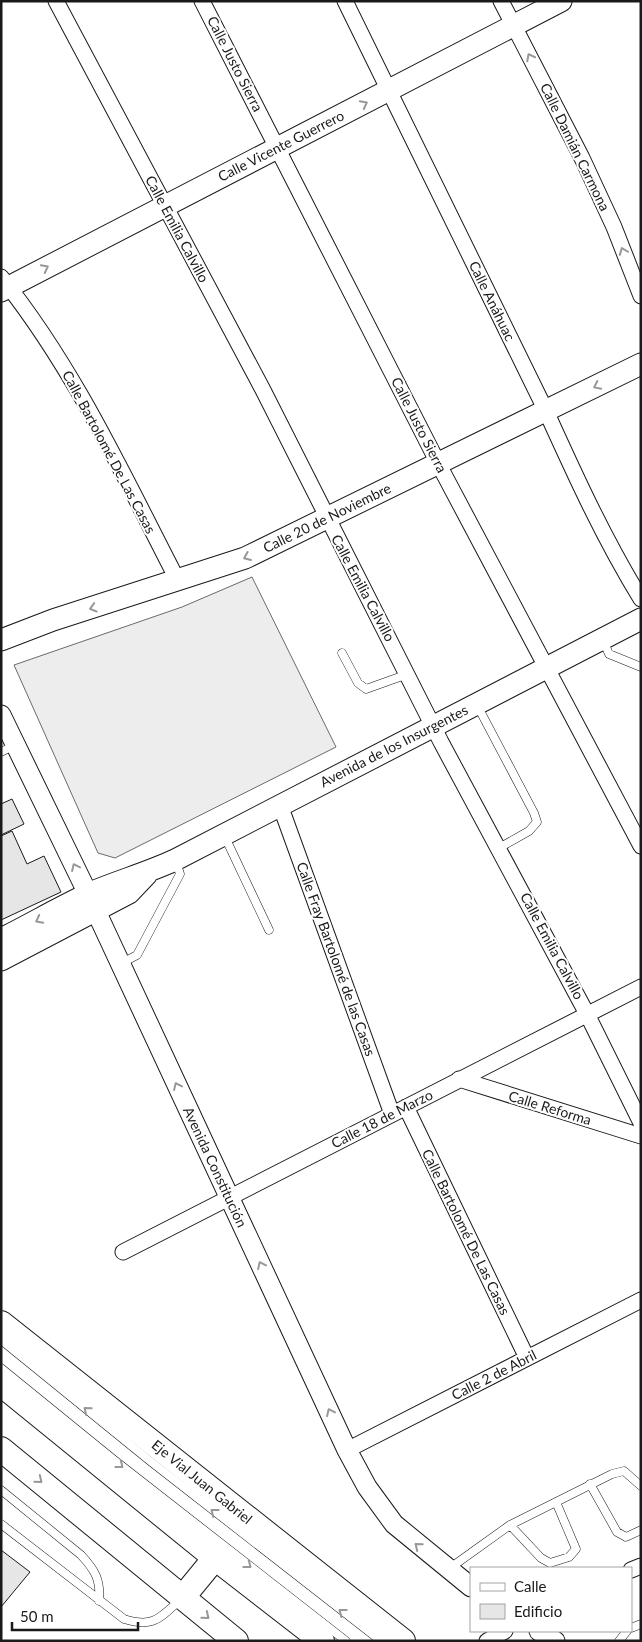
<svg xmlns="http://www.w3.org/2000/svg" width="642" height="1642" font-family="Lato,sans-serif">
  <style>
    .parking { fill: #ededed; stroke: #6a6a6a }
    .building { fill: #e6e6e6; stroke: #1a1a1a }
    .lines { fill: none; stroke-linecap: round; stroke-linejoin: round }
    .service-casing { stroke: #1a1a1a; stroke-width: 9 }
    .minor-casing { stroke: #1a1a1a; stroke-width: 17 }
    .tertiary-casing { stroke: #1a1a1a; stroke-width: 21 }
    .secondary-casing { stroke: #1a1a1a; stroke-width: 23 }
    .primary-casing { stroke: #1a1a1a; stroke-width: 26 }
    .service { stroke: #fff; stroke-width: 8 }
    .minor { stroke: #fff; stroke-width: 15 }
    .tertiary { stroke: #fff; stroke-width: 19 }
    .secondary { stroke: #fff; stroke-width: 21 }
    .primary { stroke: #fff; stroke-width: 24 }
    .oneway { stroke: #989898 }
    .labels { text-anchor: middle; stroke-width: 4; stroke-linejoin: round; paint-order: stroke }
    .street-label { font-size: 14px; fill: #1a1a1a; stroke: #fff }
  </style>
  <rect width="100%" height="100%" fill="#fff"/>
  <!-- parking -->
  <path class="parking" d="M252,577L336,747L115,858L98,853L14,665L182,607Z"/>
  <!-- building -->
  <path class="building" d="M12,799L24,824L1,835V804Z
    M12,831L27,864L44,856L61,892L1,920V836Z
    M1,1550L30,1572L1,1607Z"/>
  <g class="lines">
    <defs>
      <path id="service" d="M603,640L609,654L641,667
        M342,653L358,683L366,689L408,674
        M477,705L534,813L537,822L529,831L499,848
        M1,752L15,745
        M225,837L269,930
        M120,964L137,955L180,874L176,862
        M1,1340L150,1461L381,1641
        M1,1368L113,1459L346,1641
        M590,1484L617,1532L626,1537L641,1530
        M1,1490L81,1555C95,1570 101,1580 99,1601
        M1,1524L124,1619C153,1628 159,1619 180,1600
        M510,1525L541,1558L550,1563L569,1557L576,1549L556,1502
        M450,1568L510,1525L612,1474L624,1471L641,1486
        M631,1628L641,1624
        M619,1641L627,1631"/>
      <path id="minor" d="M56,1L263,390L441,742L587,1014L641,1123
        M202,1L438,463L641,846
        M345,1L546,411C575,475 604,539 641,599
        M501,1L582,158L614,227L641,296
        M1,277C75,369 124,477 178,581
        M280,805L392,1114
        M459,1079L641,1136
        M406,1107L527,1358
        M123,1252L641,987
        M347,1450L641,1300
        M631,1570L641,1566
        M487,1641L505,1631"/>
      <path id="tertiary" d="M1,715L88,894L347,1450L367,1487L394,1524L471,1587
        M539,1631L555,1641"/>
      <path id="secondary" d="M1,291L561,1
        M1,640L53,620L245,558L641,364
        M1,939C31,924 60,907 90,893C118,881 147,873 175,860L641,619
        M1,960L129,893L147,874"/>
      <path id="primary" d="M1,1323L403,1641
        M1,1384L215,1558L322,1641
        M1,1449L236,1641
        M183,1597L215,1558"/>
    </defs>
    <!-- service casing -->
    <use href="#service" class="service-casing"/>
    <!-- minor casing -->
    <use href="#minor" class="minor-casing"/>
    <!-- tertiary casing -->
    <use href="#tertiary" class="tertiary-casing"/>
    <!-- secondary casing -->
    <use href="#secondary" class="secondary-casing"/>
    <!-- primary casing -->
    <use href="#primary" class="primary-casing"/>
    <!-- service -->
    <use href="#service" class="service"/>
    <!-- minor -->
    <use href="#minor" class="minor"/>
    <!-- tertiary -->
    <use href="#tertiary" class="tertiary"/>
    <!-- secondary -->
    <use href="#secondary" class="secondary"/>
    <!-- primary -->
    <use href="#primary" class="primary"/>
  </g>
  <!-- one-way arrows -->
  <defs><path id="oneway-chevron" d="M-2-3.5L2.5 0L-2 3.5" fill="none" stroke-width="1.6" stroke-linecap="round" stroke-linejoin="round" transform="scale(1.25)"/></defs>
  <g class="oneway">
    <use href="#oneway-chevron" transform="translate(530 57) rotate(-117)"/>
    <use href="#oneway-chevron" transform="translate(364 104) rotate(-27)"/>
    <use href="#oneway-chevron" transform="translate(623 251) rotate(-111)"/>
    <use href="#oneway-chevron" transform="translate(45 268) rotate(-27)"/>
    <use href="#oneway-chevron" transform="translate(597 386) rotate(154)"/>
    <use href="#oneway-chevron" transform="translate(247 557) rotate(157)"/>
    <use href="#oneway-chevron" transform="translate(93 608) rotate(164)"/>
    <use href="#oneway-chevron" transform="translate(75 867) rotate(-115)"/>
    <use href="#oneway-chevron" transform="translate(39 920) rotate(153)"/>
    <use href="#oneway-chevron" transform="translate(177 1086) rotate(-115)"/>
    <use href="#oneway-chevron" transform="translate(261 1265) rotate(-115)"/>
    <use href="#oneway-chevron" transform="translate(87 1410) rotate(-141)"/>
    <use href="#oneway-chevron" transform="translate(330 1412) rotate(-115)"/>
    <use href="#oneway-chevron" transform="translate(120 1465) rotate(38)"/>
    <use href="#oneway-chevron" transform="translate(39 1480) rotate(39)"/>
    <use href="#oneway-chevron" transform="translate(214 1512) rotate(-142)"/>
    <use href="#oneway-chevron" transform="translate(418 1546) rotate(-141)"/>
    <use href="#oneway-chevron" transform="translate(248 1565) rotate(38)"/>
    <use href="#oneway-chevron" transform="translate(342 1612) rotate(-142)"/>
    <use href="#oneway-chevron" transform="translate(206 1616) rotate(39)"/>
  </g>
  <g class="labels">
    <!-- street labels -->
    <g class="street-label">
      <text transform="translate(235 64) rotate(63)" y="5">Calle Justo Sierra</text>
      <text transform="translate(281 146) rotate(-27)" y="5">Calle Vicente Guerrero</text>
      <text transform="translate(575 147) rotate(64)" y="5">Calle Damián Carmona</text>
      <text transform="translate(177 229) rotate(62)" y="5">Calle Emilia Calvillo</text>
      <text transform="translate(492 301) rotate(64)" y="5">Calle Anáhuac</text>
      <text transform="translate(419 425) rotate(63)" y="5">Calle Justo Sierra</text>
      <text transform="translate(109 452) rotate(62)" y="5">Calle Bartolomé De Las Casas</text>
      <text transform="translate(327 518) rotate(-26)" y="5">Calle 20 de Noviembre</text>
      <text transform="translate(363 588) rotate(62)" y="5">Calle Emilia Calvillo</text>
      <text transform="translate(394 746) rotate(-27)" y="5">Avenida de los Insurgentes</text>
      <text transform="translate(552 946) rotate(62)" y="5">Calle Emilia Calvillo</text>
      <text transform="translate(336 959) rotate(70)" y="5">Calle Fray Bartolomé de las Casas</text>
      <text transform="translate(550 1108) rotate(17)" y="5">Calle Reforma</text>
      <text transform="translate(382 1119) rotate(-27)" y="5">Calle 18 de Marzo</text>
      <text transform="translate(215 1167) rotate(65)" y="5">Avenida Constitución</text>
      <text transform="translate(466 1232) rotate(64)" y="5">Calle Bartolomé De Las Casas</text>
      <text transform="translate(494 1375) rotate(-27)" y="5">Calle 2 de Abril</text>
      <text transform="translate(202 1482) rotate(39)" y="5">Eje Vial Juan Gabriel</text>
    </g>
  </g>
  <!-- border -->
  <rect width="642" height="1642" fill="none" stroke="#1a1a1a" stroke-width="5"/>
  <!-- legend -->
  <rect x="470" y="1567" width="162" height="65" fill="#ffffff" stroke="#a3a3a3"/>
  <rect x="480" y="1583" width="25" height="8" fill="#ffffff" stroke="#a3a3a3"/>
  <text x="514" y="1592" font-size="15" fill="#1a1a1a">Calle</text>
  <rect x="480" y="1604" width="25" height="15" fill="#e6e6e6" stroke="#a3a3a3"/>
  <text x="514" y="1617" font-size="15" fill="#1a1a1a">Edificio</text>
  <!-- scale -->
  <path d="M12 1622v8h126v-8" fill="none" stroke="#1a1a1a" stroke-width="2.5"/>
  <text x="20" y="1622" font-size="15" fill="#1a1a1a" stroke="#ffffff" stroke-width="4" paint-order="stroke">50 m</text>
</svg>
